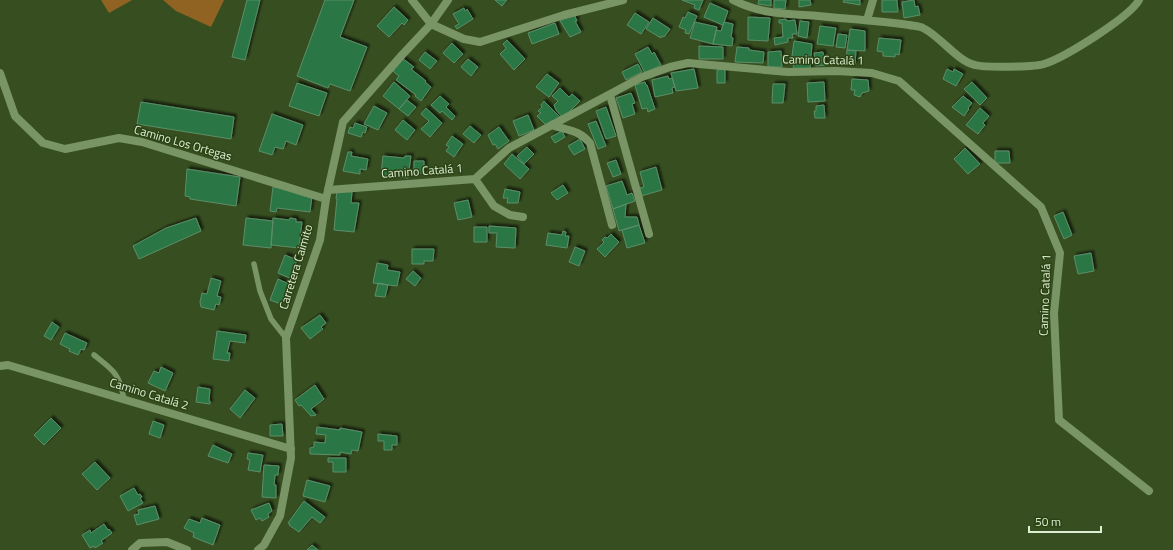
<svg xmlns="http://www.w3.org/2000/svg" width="1173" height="550" font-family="'Titillium Web',sans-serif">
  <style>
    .green { fill: #916323 }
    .building { fill: #2a7644; stroke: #5c8e69; filter: url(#shadow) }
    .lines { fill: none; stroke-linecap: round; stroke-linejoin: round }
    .service { stroke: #7a9565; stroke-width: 5.5 }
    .minor { stroke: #7a9565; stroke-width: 8 }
    .tertiary { stroke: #7a9565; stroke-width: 8 }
    .labels { text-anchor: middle; stroke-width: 3; stroke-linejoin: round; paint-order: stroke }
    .street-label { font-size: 12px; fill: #deeed3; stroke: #2c4415 }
  </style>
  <defs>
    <filter id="shadow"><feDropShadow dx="2.5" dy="-2.5" stdDeviation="1" flood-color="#0009"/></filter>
  </defs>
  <rect width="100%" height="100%" fill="#374f20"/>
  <!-- green -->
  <path class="green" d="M101,0H132L109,13Z
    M163,0H224L211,27L176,11Z"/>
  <!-- building -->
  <path class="building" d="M247,0H260L245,60L232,57Z
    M325,0H354L340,37L367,47L350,91L330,84L328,88L297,76Z
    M495,0H507L502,6Z
    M682,0H703L699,10L694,8L695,5Z
    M759,0H771V6L758,4Z
    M774,0H786L785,9L774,8Z
    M799,0H810L811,5L799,7Z
    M844,0H860V5L843,2Z
    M882,0H897L898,12H882Z
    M914,0L915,7L918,6L920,15L904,18L902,2Z
    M710,3L728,11L723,25L704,17Z
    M394,7L408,20L404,25L402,23L389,37L377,26Z
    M464,8L465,11L467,9L473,19L457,29L455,26L459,24L453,14Z
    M688,12L697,16L689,34L685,33L686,30L679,27L683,17L685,18Z
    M635,13L649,22L641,34L627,25Z
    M574,14L577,21H575L581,32L570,37L560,21Z
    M748,17L770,18L768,41L748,40Z
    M653,18L670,29L664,37L662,36L661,38L646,29Z
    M786,19L787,21L795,20L797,34H792L793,38H788V42L775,45L774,38L783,37L782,23H779V20Z
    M800,21L809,22L807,38L798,36Z
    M695,22L717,27L713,44L690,38Z
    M724,22L733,24L731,37L733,38L732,46L713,44L716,30L721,31Z
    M555,23L559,34L532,44L528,33Z
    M820,26L836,28L833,46L817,44Z
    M850,29L865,31V51L847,50Z
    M838,34L847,35L845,48L836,47Z
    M879,38L901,40L899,55L895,54V57L883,56V52L877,51Z
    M507,40L525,59L514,70L500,54L506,48L503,44Z
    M794,41L812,44L810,69H794L792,56Z
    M452,43L463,54L454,63L443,53Z
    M699,46L723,47V59H699Z
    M648,47L652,54L654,52L661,65L645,73L635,54Z
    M737,47L749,48V50L764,52L763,63L735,62Z
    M847,50L856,51L855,64L846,63Z
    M781,51L782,67H768V52Z
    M425,52L437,61L430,69L419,60Z
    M823,52L825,65L816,66L814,53Z
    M402,58L414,67L411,69L426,81L425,82L431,87L421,101L415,96L416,95L396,80L399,76L393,71Z
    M468,59L478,67L471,76L461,67Z
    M638,64L642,72L626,80L622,72Z
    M694,69L698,88L676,91L671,73Z
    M725,69V83H717V70Z
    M947,69L953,72L954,69L963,74L956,86L943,79Z
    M547,74L559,83L549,97L536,87Z
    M668,76L669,79L672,78L675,87L672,88L673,93L655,97L652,80Z
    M852,79L868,80L869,91L862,93L860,97L854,95L855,90H851Z
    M394,82L410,96L399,109L383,96Z
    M645,82L646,85H647L655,109L648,112L647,108L642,109L635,85Z
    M824,82L825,101L808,102L807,83Z
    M972,82L987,98L980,105L964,89Z
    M297,83L327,93L319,116L289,106Z
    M773,84H785L783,103H772Z
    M560,88L569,97L572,94L580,101L563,118L556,110L554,105L558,101L552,96Z
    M631,93L635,103L632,104L635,114L623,118L616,98Z
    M440,96L449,104L446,107L455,116L452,120L442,111L440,113L431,105Z
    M963,96L972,103L968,108L969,109L964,116L952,107Z
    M407,100L416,107L408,116L399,109Z
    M544,101L560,117L546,125L537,116L541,113L538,111L542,107L541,105Z
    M141,102L234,117L231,139L137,124Z
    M824,105L825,118H815L814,111H816V106Z
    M374,106L387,113L378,130L364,124Z
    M606,107L616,136L606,139L596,111Z
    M426,108L442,123L430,137L421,129L429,121L421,114Z
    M980,108L989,116L983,123L985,125L978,134L966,125Z
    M272,114L303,125L296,145L286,141L283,149L275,147L272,155L259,151Z
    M528,115L534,130L519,136L513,121Z
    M403,120L415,130L407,140L395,130Z
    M596,121L606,146L598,149L588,124Z
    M355,123L367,127L365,133L363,132L361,137L348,133L350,127L353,128Z
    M470,126L481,135L474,143L463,134Z
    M499,127L509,141L498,149L495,144L493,145L488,135Z
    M562,131L565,137L555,143L551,137Z
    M452,136L463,144L454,157L446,151L449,147L446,145Z
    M580,139L585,149L574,155L568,146Z
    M527,147L534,154L524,164L517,156Z
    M965,148L980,164L968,174L954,159Z
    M995,151H1009L1010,163H995Z
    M348,152H352L351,156L368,159L366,170L360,169V174L343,171Z
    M512,154L529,169L520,179L504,164Z
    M383,156L404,158L405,156H411L408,178L381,175Z
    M616,160L621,174L613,177L607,163Z
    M414,161H424V173H414Z
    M656,167L662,190L641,196L640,188L644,187L640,172Z
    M187,169L240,177L236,206L190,199V197L185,196Z
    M622,181L627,195L632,193L635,201L613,209L606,186Z
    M563,185L568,193L557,200L551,193Z
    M273,187L296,190L312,196L310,212L277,208L276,212L270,211Z
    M505,189L520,192L518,203H507L508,198H503Z
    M337,191L352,192L351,203H359L354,232L334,230L337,199H336Z
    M468,200L472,217L458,220L454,203Z
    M626,204L625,217H637L639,225L619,231L613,209Z
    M1063,212L1072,235L1064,239L1054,216Z
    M196,218L201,231L139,259L133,246L166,228Z
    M246,218L273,221L271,248L243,245Z
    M273,218L289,220L290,218L296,219V222H302L299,248L271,245Z
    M639,225L645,243L627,248L622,230Z
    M489,226L516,228L515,248L496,247L497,233H489Z
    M474,227H487V242H474Z
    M563,231L566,232L565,236H569L567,248L546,245L548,233L562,235Z
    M611,234L619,242L605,257L597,249L604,242L602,240L605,237L607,238Z
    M575,247L585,251L579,266L569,262Z
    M412,249H434L433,261H424V264H412Z
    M1091,253L1094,271L1078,274L1074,256Z
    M285,255L297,260L290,278L278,273Z
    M377,263L388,265L387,270L400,272L397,286L373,283Z
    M413,271L421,278L415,286L406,279Z
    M211,278L221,281L217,296L221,297L219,305L216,304L214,310L201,307L200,302L202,293L207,294Z
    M278,279L289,284L281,304L270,300Z
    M378,283L388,285L385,297L375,296Z
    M320,315L326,323L321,327L323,329L310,339L301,328Z
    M52,322L59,327L51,340L44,336Z
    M217,331L246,335L245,343L230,341L227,353H230L229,361L213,359Z
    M65,333L87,343L84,350L81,349L78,355L69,351L70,349L60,344Z
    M161,367L173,373L165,391L148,383L154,371L159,373Z
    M315,385L324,399L311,409L316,415L311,416L301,405L299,406L295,400Z
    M198,387L210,389L209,401H210V404L196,402Z
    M245,390L255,398L240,418L230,409Z
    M51,418L61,428L44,445L34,435Z
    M153,421L164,425L160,438L149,434Z
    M282,424L283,436H270V425Z
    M317,427L340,430V428L362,432L358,451L352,450L351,454L340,452V455L310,454V448L314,447V442L325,443L326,435L316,434Z
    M378,434L397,436V445H392V450H384V441H378Z
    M213,445L232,454L228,463L208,456Z
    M248,453L263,455L260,472L248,470L250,460L247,459Z
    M328,458H346V472H333V462H328Z
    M95,462L110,478L97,490L82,474Z
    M264,465L279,466L278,475H275L274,485H276V498L262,497Z
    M307,480L330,486L325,502L303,496Z
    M134,488L138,495L140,494L142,497L140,498L143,503L128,511L120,496Z
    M304,501L325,517L320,523L312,517L299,532L289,525L290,524L288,523Z
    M269,503L272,511L268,514L269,517L262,521L260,518L256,520L251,510Z
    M155,506L159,519L137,525L134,515L139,514L138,510Z
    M202,518L220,525L213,545L193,537L194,533L184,528L189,519L200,523Z
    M104,524L108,530L109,529L112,533L101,541L103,543L95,548L94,546L90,548L82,535L90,530L91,533Z
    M312,545L318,550H307Z"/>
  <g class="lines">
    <!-- service -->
    <path class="service" d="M254,264L260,291L271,319L286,338
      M94,355C114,371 119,373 124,399"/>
    <!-- minor -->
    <path class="minor" d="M412,0L431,24L464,39L480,42L564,15L623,0
      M733,0C760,14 788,14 818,16C848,19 879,21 909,25C913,26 919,26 923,28C940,36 957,61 975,65C985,68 1035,67 1044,64C1064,58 1130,17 1139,0
      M867,20L873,0
      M0,73L15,116L43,143L65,149L119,138L142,142L326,199
      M610,95L649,234
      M552,125C568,131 578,129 590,143L612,225
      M475,179L494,206L510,215L523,217
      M328,190L475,179L509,148L642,77L670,67L688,63L788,72L836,71L872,73L899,81L1041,207L1060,253L1054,313L1059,420L1149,491
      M0,366L8,365L291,449"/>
    <!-- tertiary -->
    <path class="tertiary" d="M132,550L140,543L167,542L187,550
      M258,550L264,545L280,516L291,458L286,338L320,240L326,199L343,122L402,55L431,24L448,0"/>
  </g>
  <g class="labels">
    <!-- street labels -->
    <g class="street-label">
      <text transform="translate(823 60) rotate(1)" y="4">Camino Catalá 1</text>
      <text transform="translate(183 143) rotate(16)" y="4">Camino Los Ortegas</text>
      <text transform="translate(422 171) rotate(-4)" y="4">Camino Catalá 1</text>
      <text transform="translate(296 267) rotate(-73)" y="4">Carretera Caimito</text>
      <text transform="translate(1045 295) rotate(-88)" y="4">Camino Catalá 1</text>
      <text transform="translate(149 394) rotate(17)" y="4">Camino Catalá 2</text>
    </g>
  </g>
  <!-- scale -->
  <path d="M1029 526v6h72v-6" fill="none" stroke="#deeed3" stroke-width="2"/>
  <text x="1035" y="526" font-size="12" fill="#deeed3" stroke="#2c4415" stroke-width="3" paint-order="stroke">50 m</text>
</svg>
